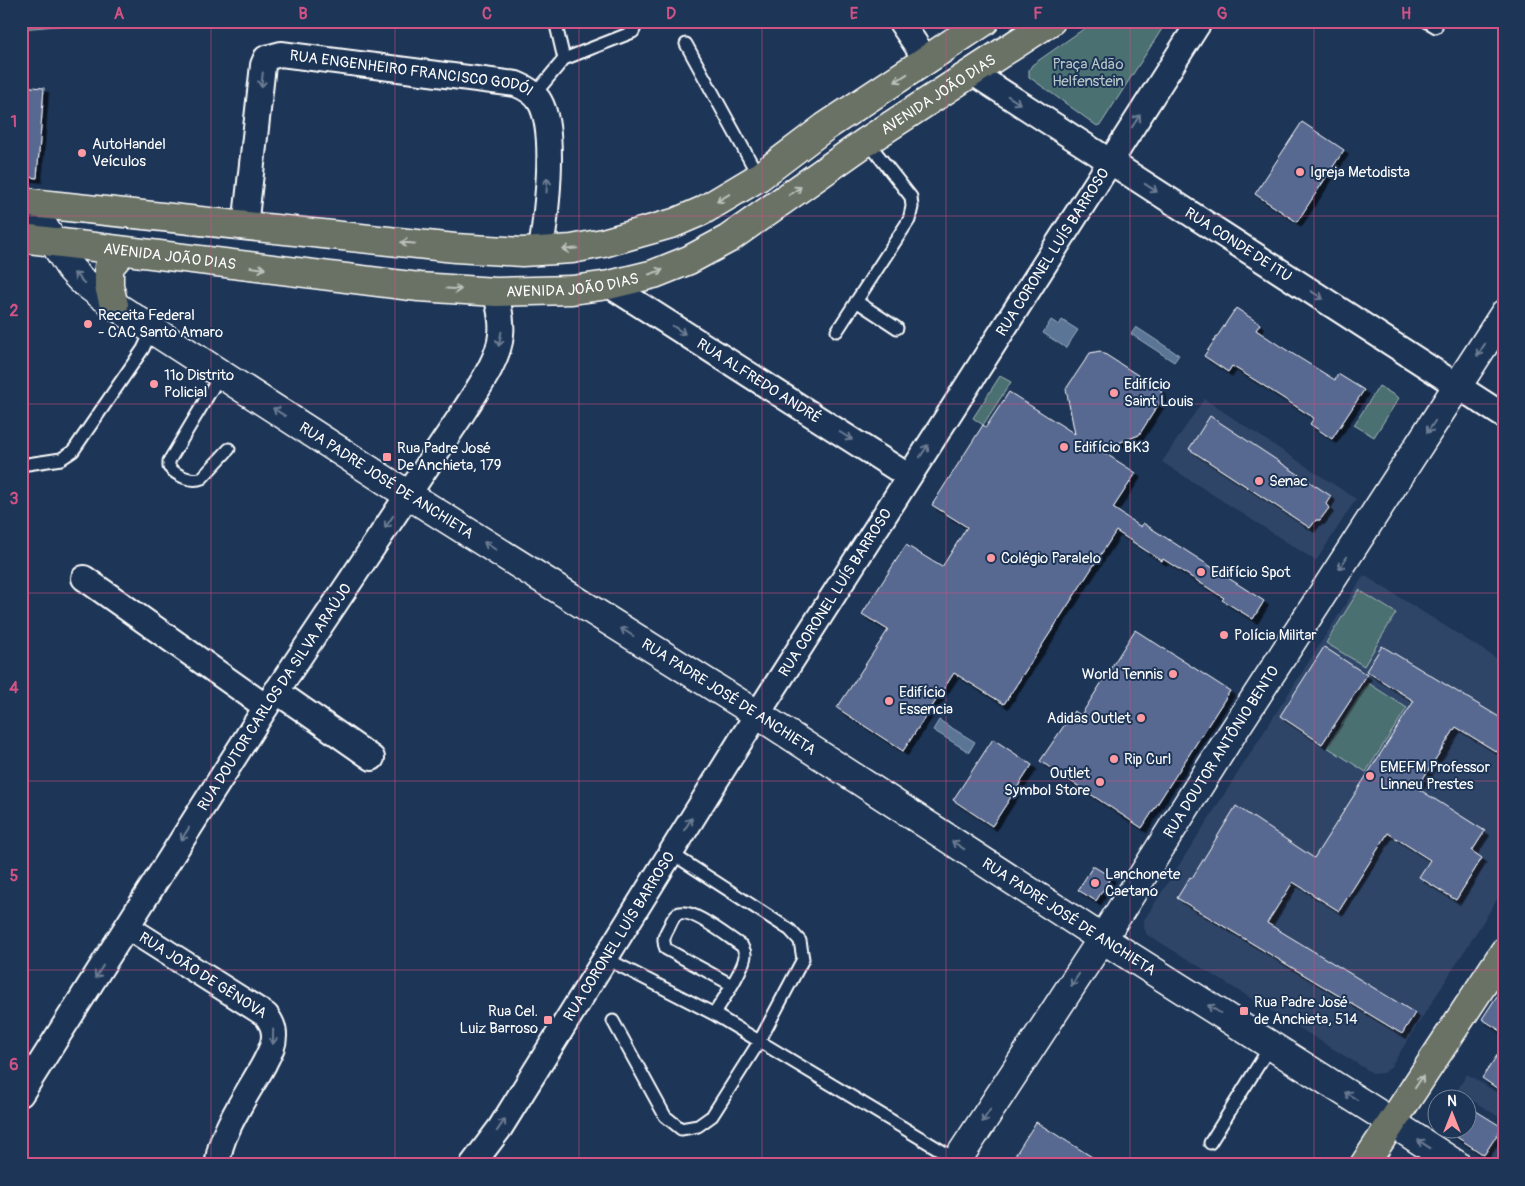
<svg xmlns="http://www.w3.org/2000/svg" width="1525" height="1186" font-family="Pangolin,sans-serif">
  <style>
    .built { fill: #2f4568 }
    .green { fill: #4c7071; stroke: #a6b8b8 }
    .water { fill: #5a7596; stroke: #9cacc0 }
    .building { fill: #596991; stroke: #fff; filter: url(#shadow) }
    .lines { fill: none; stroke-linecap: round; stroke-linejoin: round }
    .service-casing { stroke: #fff; stroke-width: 15 }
    .minor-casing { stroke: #fff; stroke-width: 28 }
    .tertiary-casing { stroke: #fff; stroke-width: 31 }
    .primary-casing { stroke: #fff; stroke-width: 31 }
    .service { stroke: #1d3557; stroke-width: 11 }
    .minor { stroke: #1d3557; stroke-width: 24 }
    .tertiary { stroke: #1d3557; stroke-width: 28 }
    .primary { stroke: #6a7266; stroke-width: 28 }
    .oneway { stroke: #bcc0ba }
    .oneway2 { stroke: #6c7c92 }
    .grid { fill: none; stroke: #d15284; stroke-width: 1; stroke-opacity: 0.55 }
    .poi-dot { fill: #ff9aa2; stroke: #1d3557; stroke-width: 2 }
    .labels { text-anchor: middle; stroke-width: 4; stroke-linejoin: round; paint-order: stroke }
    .park-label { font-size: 15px; fill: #b7c6c6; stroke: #1d3557 }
    .street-label { font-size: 15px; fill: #fff; stroke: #1d3557 }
    .poi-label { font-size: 15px; fill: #fff; stroke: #1d3557; text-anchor: start }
    .neatline { fill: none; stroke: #d15284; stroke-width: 2 }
    .grid-label { font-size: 16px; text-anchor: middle; font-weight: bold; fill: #d15284 }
  </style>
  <defs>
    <filter id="shadow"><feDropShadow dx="4.5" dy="4.5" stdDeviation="0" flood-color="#0009"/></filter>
  </defs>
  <rect width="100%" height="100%" fill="#1d3557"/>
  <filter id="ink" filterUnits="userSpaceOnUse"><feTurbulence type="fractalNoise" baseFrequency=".02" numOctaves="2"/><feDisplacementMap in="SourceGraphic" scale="10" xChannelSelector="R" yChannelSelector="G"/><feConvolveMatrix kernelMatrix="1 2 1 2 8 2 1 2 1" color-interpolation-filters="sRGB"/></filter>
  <g filter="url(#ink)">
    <!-- built -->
    <path class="built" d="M1204,399L1356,499L1316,561L1162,462Z
      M1364,575L1504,663V889L1390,1068L1383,1073L1374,1074L1153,938L1147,935L1144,928V920Z
      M1467,1074L1504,1097V1120L1457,1091Z
      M1502,1127L1504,1128V1165H1499L1484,1155Z"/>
    <!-- green -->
    <path class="green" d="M21,21H115L21,29Z
      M1095,21H1167L1101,124L1097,126L1029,77V70L1032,65Z
      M1000,376L1011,382L983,425L973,418Z
      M1379,386L1399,398L1374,437L1354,425Z
      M1359,590L1396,613L1364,666L1326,643Z
      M1368,683L1407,708L1366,772L1327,747Z"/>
    <!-- water -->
    <path class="water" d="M1051,320L1059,325L1062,320L1078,330L1066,348L1043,333Z
      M1136,327L1179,355L1174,362L1131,334Z
      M939,720L975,742L969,752L933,730Z"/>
    <!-- building -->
    <path class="building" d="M21,86L44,88L37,178L21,176Z
      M1302,122L1344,150L1297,222L1255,194Z
      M1236,308L1260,324L1256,330L1280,346L1335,380L1338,374L1364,390L1332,439L1310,424L1314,418L1258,382L1232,366L1228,372L1204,356Z
      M1100,351L1161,390L1162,399L1139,435L1100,450L1136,473L1113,508L1141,527L1143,523L1264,601L1253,619L1222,600L1224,598L1163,559L1162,561L1116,531L1004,704L954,673L903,751L837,708L888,630L862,614L906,545L942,567L967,527L932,505L983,425L986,427L1009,392L1075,434L1066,389L1090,353Z
      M1210,416L1331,496L1326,504L1329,508L1320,520H1316L1310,528L1189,449Z
      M1135,630L1230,691L1142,828L1040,761L1074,711L1081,715Z
      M1382,646L1504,720V741L1497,752L1456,727L1417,788L1485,831L1472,851L1482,858L1456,900L1419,877L1430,860L1388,833L1339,911L1293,882L1267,923L1415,1013L1402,1034L1177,898L1190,877L1192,878L1236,806L1314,858L1414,701L1366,671Z
      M1324,647L1367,675L1322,744L1280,716Z
      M993,739L1032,765L992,826L953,800Z
      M1093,866L1111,877L1096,901L1078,890Z
      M1504,985V1033L1482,1019Z
      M1504,1045V1093L1482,1078Z
      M1468,1106L1502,1127L1484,1155L1443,1128H1468Z
      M1036,1122L1105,1165H1009Z"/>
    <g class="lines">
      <defs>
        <path id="service" d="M555,21L564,59
          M1426,21L1436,27
          M686,44L759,177
          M534,95L564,59L633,32L638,21
          M856,301L897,328
          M837,331L909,220L912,207L911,197L867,141
          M221,374L169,461V467C176,475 191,483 202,478L229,449
          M21,465L61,459L73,451L143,349L152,330
          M605,958L714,1014L957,1160
          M714,1014C721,1003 746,966 745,954C745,951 743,949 742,946C729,938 691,906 677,914C673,917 671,923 669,927C664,936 662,940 666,949L732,985
          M613,1021L665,1116L681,1129L698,1126L712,1116L759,1042L803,959L800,941L790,930L671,853
          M1210,1143L1271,1045"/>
        <g id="minor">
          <path d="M900,21L927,61"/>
          <path id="s1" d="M973,73L1504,416"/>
          <path id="s2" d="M245,227L263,65L266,58L281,54L516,84C526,88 535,93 540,102C557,132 546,216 541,251"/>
          <path id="s3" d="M609,285L908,476"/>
          <path d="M84,578L266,707"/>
          <path d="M276,691L372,758"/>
          <path id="s4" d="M127,927L266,1015C271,1022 274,1027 274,1036C274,1047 268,1055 264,1064C250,1090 217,1136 218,1165"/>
          <path id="s5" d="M21,1094L266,707L462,414C475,393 500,359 501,334C503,320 498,305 496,292"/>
          <path id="s6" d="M472,1165L500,1128L741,740L1200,21"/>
        </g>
        <g id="tertiary">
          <path id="s7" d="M28,202L70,268L81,280L114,305L388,482L757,714L1101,938L1376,1112L1457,1165"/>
          <path id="s8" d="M954,1165L1119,913L1226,743L1504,314"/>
        </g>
        <g id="primary">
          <path d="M21,202L455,248L522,252L572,249L603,243L674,223L702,211L759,177L825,127L985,21"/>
          <path id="s9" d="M21,238L419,287L496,292L572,290L609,285L654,274L689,260L728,239L867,141L1051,21"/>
          <path d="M114,305L109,286V267L123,251"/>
          <path d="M1364,1165L1504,952"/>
        </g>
      </defs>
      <!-- service casing -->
      <use href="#service" class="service-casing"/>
      <!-- minor casing -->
      <use href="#minor" class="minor-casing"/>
      <!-- tertiary casing -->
      <use href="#tertiary" class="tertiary-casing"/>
      <!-- primary casing -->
      <use href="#primary" class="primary-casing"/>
      <!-- service -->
      <use href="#service" class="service"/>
      <!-- minor -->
      <use href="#minor" class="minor"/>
      <!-- tertiary -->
      <use href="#tertiary" class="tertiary"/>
      <!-- primary -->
      <use href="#primary" class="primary"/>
    </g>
    <!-- one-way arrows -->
    <defs><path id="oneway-shaft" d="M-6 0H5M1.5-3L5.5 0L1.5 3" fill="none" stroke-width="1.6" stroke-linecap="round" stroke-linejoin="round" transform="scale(1.25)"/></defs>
    <g class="oneway">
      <use href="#oneway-shaft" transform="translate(901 78) rotate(147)"/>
      <use href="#oneway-shaft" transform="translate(795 191) rotate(-35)"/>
      <use href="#oneway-shaft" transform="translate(723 198) rotate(149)"/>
      <use href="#oneway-shaft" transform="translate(408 243) rotate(-174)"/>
      <use href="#oneway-shaft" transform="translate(570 249) rotate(174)"/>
      <use href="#oneway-shaft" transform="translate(258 268) rotate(7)"/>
      <use href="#oneway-shaft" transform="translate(656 272) rotate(-19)"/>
      <use href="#oneway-shaft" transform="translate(454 289) rotate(3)"/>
      <use href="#oneway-shaft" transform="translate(1419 1082) rotate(-57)"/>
    </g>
    <g class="oneway2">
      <use href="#oneway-shaft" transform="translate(262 80) rotate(96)"/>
      <use href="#oneway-shaft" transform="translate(1014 100) rotate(33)"/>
      <use href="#oneway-shaft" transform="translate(1136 121) rotate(-57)"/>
      <use href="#oneway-shaft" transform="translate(547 185) rotate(-86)"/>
      <use href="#oneway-shaft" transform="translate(1151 188) rotate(33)"/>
      <use href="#oneway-shaft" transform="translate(79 278) rotate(-135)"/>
      <use href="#oneway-shaft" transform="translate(1317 295) rotate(33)"/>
      <use href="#oneway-shaft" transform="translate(679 330) rotate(33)"/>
      <use href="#oneway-shaft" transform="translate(500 339) rotate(101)"/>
      <use href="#oneway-shaft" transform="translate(1481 350) rotate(122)"/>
      <use href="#oneway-shaft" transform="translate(279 412) rotate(-147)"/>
      <use href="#oneway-shaft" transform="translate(1431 427) rotate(123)"/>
      <use href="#oneway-shaft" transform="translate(846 436) rotate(32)"/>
      <use href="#oneway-shaft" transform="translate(924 451) rotate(-57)"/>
      <use href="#oneway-shaft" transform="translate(389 522) rotate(124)"/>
      <use href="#oneway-shaft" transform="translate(490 546) rotate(-148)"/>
      <use href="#oneway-shaft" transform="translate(1343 563) rotate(123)"/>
      <use href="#oneway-shaft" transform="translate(627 632) rotate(-148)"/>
      <use href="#oneway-shaft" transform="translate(688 824) rotate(-58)"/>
      <use href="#oneway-shaft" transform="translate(185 834) rotate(122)"/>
      <use href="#oneway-shaft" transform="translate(958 845) rotate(-147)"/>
      <use href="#oneway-shaft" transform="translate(99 972) rotate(122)"/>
      <use href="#oneway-shaft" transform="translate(1075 980) rotate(123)"/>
      <use href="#oneway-shaft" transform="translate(1214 1009) rotate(-148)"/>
      <use href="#oneway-shaft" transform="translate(273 1037) rotate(91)"/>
      <use href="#oneway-shaft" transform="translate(1351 1096) rotate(-148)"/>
      <use href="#oneway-shaft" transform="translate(986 1116) rotate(123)"/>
      <use href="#oneway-shaft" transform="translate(501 1125) rotate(-56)"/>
      <use href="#oneway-shaft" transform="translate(1424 1144) rotate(-147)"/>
    </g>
  </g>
  <!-- grid -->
  <path class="grid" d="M211,21V1165M395,21V1165M579,21V1165M762,21V1165M946,21V1165M1130,21V1165M1314,21V1165M21,216H1504M21,404H1504M21,593H1504M21,781H1504M21,970H1504"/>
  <!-- markers -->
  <g class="poi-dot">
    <circle cx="82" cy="153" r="5"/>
    <circle cx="1300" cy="172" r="5"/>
    <circle cx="88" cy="324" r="5"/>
    <circle cx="154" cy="384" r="5"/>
    <circle cx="1114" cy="393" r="5"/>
    <circle cx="1064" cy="447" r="5"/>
    <rect x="382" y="452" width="10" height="10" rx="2.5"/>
    <circle cx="1259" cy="481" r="5"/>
    <circle cx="991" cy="558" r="5"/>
    <circle cx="1201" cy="572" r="5"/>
    <circle cx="1224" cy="635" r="5"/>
    <circle cx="1173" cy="674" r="5"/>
    <circle cx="889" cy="701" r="5"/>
    <circle cx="1141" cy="718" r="5"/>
    <circle cx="1114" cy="759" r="5"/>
    <circle cx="1370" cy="776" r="5"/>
    <circle cx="1100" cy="782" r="5"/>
    <circle cx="1095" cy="883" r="5"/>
    <rect x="1239" y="1006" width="10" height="10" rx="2.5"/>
    <rect x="543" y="1015" width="10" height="10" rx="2.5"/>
  </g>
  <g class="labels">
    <!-- park labels -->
    <g class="park-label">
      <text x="1088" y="69">Praça Adão<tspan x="1088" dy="17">Helfenstein</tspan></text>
    </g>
    <!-- street labels -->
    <g class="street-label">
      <text dy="5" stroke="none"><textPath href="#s2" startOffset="318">RUA ENGENHEIRO FRANCISCO GODÓI</textPath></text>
      <text dy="5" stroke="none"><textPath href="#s9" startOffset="975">AVENIDA JOÃO DIAS</textPath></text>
      <text dy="5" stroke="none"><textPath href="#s1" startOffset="316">RUA CONDE DE ITU</textPath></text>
      <text dy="5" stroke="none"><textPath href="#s6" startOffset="1082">RUA CORONEL LUÍS BARROSO</textPath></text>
      <text dy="5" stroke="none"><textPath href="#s9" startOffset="150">AVENIDA JOÃO DIAS</textPath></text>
      <text dy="5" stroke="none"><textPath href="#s9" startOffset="555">AVENIDA JOÃO DIAS</textPath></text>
      <text dy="5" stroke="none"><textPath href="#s3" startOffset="178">RUA ALFREDO ANDRÉ</textPath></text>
      <text dy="5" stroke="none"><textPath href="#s7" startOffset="460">RUA PADRE JOSÉ DE ANCHIETA</textPath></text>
      <text dy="5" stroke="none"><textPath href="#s6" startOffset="678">RUA CORONEL LUÍS BARROSO</textPath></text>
      <text dy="5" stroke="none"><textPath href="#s5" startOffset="471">RUA DOUTOR CARLOS DA SILVA ARAÚJO</textPath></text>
      <text dy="5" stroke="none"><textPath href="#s7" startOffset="865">RUA PADRE JOSÉ DE ANCHIETA</textPath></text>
      <text dy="5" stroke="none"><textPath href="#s8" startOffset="492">RUA DOUTOR ANTÔNIO BENTO</textPath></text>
      <text dy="5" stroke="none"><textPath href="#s7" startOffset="1270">RUA PADRE JOSÉ DE ANCHIETA</textPath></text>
      <text dy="5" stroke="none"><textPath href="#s6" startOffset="272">RUA CORONEL LUÍS BARROSO</textPath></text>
      <text dy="5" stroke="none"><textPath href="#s4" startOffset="90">RUA JOÃO DE GÊNOVA</textPath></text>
    </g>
    <!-- poi labels -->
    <g class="poi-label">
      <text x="92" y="149">AutoHandel<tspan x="92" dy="17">Veículos</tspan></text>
      <text x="1310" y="177">Igreja Metodista</text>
      <text x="98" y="320">Receita Federal<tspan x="98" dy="17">- CAC Santo Amaro</tspan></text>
      <text x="164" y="380">11º Distrito<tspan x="164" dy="17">Policial</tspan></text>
      <text x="1124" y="389">Edifício<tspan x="1124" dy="17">Saint Louis</tspan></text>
      <text x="1074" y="452">Edifício BK3</text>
      <text x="397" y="453">Rua Padre José<tspan x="397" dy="17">De Anchieta, 179</tspan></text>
      <text x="1269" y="486">Senac</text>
      <text x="1001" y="563">Colégio Paralelo</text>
      <text x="1211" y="577">Edifício Spot</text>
      <text x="1234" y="640">Polícia Militar</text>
      <text x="1163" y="679" text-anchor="end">World Tennis</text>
      <text x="899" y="697">Edifício<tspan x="899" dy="17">Essencia</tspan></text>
      <text x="1131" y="723" text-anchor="end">Adidas Outlet</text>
      <text x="1124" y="764">Rip Curl</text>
      <text x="1380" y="772">EMEFM Professor<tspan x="1380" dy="17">Linneu Prestes</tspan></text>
      <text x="1090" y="778" text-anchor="end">Outlet<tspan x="1090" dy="17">Symbol Store</tspan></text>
      <text x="1105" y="879">Lanchonete<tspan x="1105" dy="17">Caetano</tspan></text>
      <text x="1254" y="1007">Rua Padre José<tspan x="1254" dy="17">de Anchieta, 514</tspan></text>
      <text x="538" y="1016" text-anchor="end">Rua Cel.<tspan x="538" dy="17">Luiz Barroso</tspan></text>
    </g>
  </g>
  <!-- margin -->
  <rect width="1525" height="1186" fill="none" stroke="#1d3557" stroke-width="55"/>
  <!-- north arrow -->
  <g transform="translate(1452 1114)"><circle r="24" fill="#1d3557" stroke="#77869a"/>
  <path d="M0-4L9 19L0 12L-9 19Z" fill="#ff9aa2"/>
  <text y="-8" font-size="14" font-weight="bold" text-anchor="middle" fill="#ffffff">N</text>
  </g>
  <rect x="28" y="28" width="1470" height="1130" class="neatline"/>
  <g class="grid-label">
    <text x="119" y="19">A</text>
    <text x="303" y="19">B</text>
    <text x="487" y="19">C</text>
    <text x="671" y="19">D</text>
    <text x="854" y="19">E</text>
    <text x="1038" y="19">F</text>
    <text x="1222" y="19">G</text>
    <text x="1406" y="19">H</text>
    <text x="14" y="127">1</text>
    <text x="14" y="316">2</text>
    <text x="14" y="504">3</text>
    <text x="14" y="693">4</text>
    <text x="14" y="881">5</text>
    <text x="14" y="1070">6</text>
  </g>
</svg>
